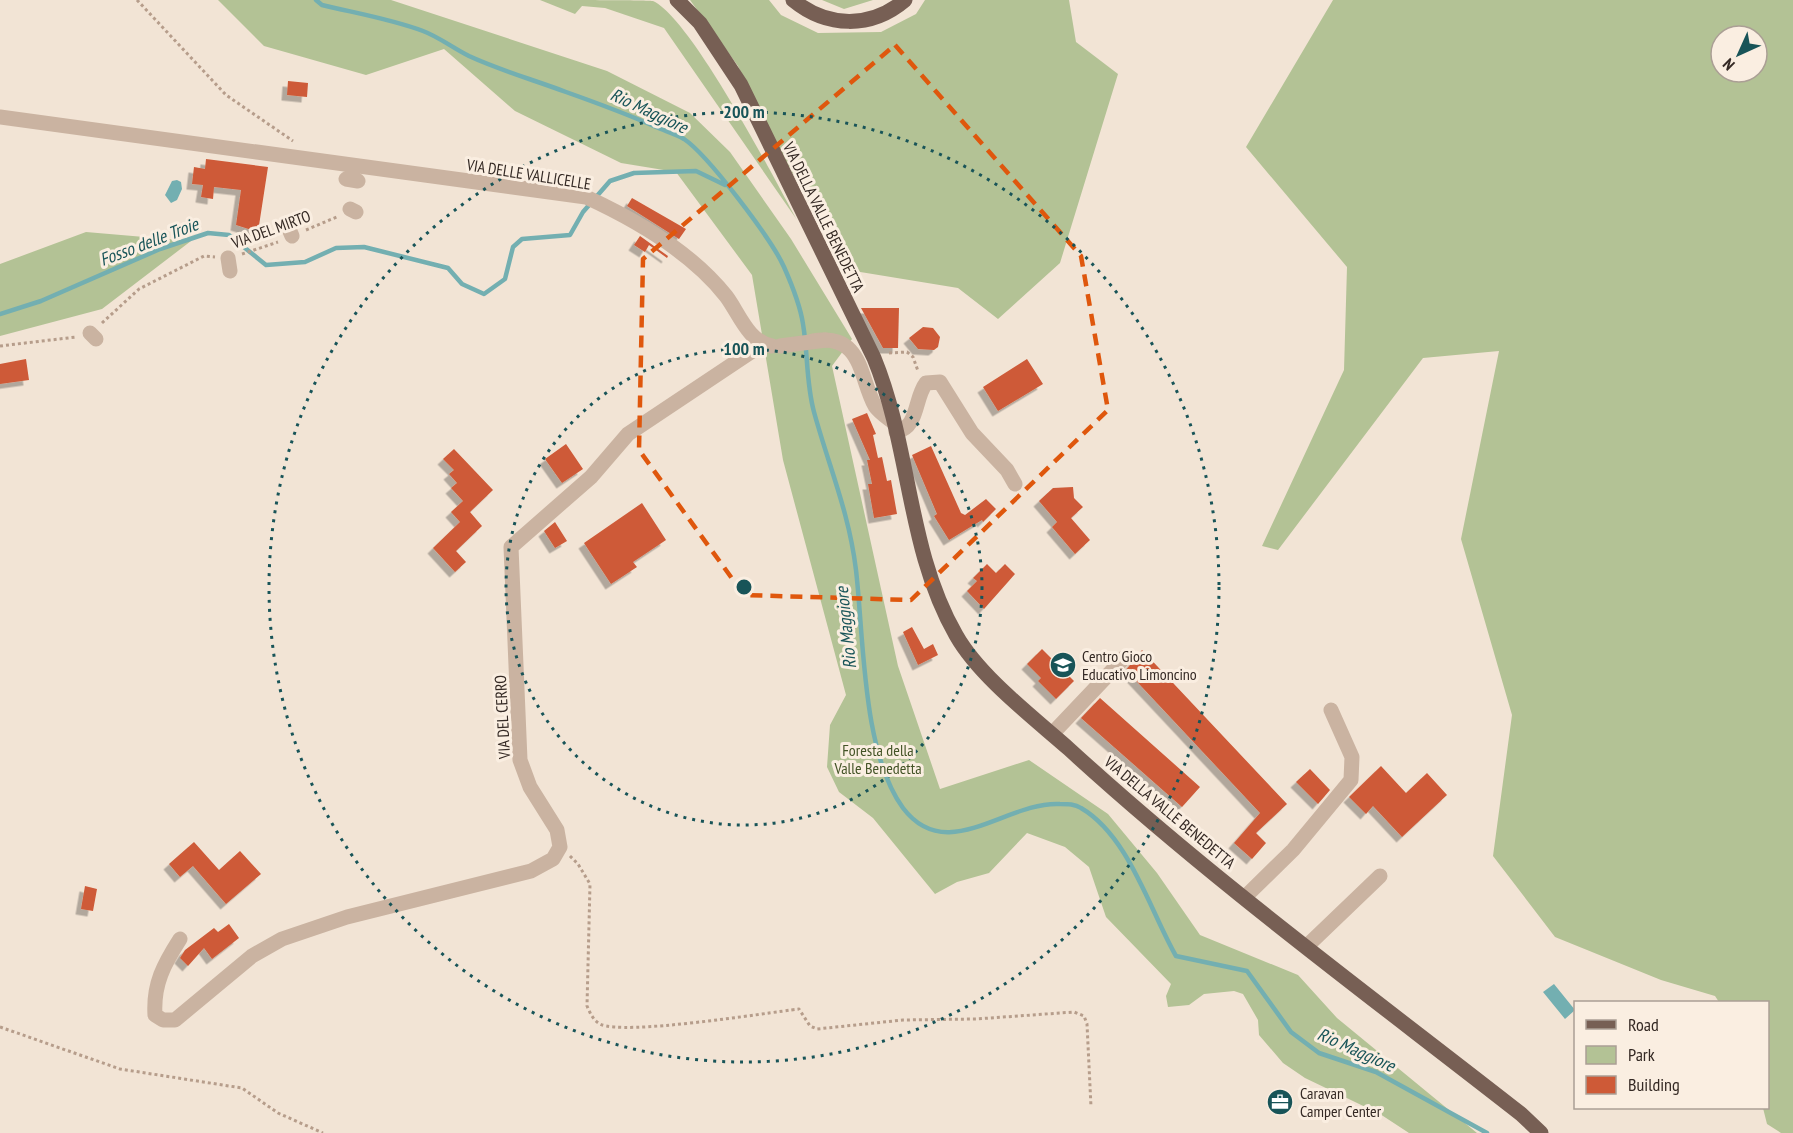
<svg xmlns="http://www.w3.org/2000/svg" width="1793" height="1133" font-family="'PT Sans Narrow',sans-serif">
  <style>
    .green { fill: #b3c295; fill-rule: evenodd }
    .water { fill: #73afb1 }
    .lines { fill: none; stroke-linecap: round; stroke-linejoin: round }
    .stream { stroke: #73afb1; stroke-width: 4.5 }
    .building { fill: #ce5a37; filter: url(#shadow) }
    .path { stroke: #b69d8b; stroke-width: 3; stroke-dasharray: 3 3; stroke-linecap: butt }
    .minor { stroke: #cab3a1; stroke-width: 15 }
    .major { stroke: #775f54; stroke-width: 15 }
    .minor-bridge { stroke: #cab3a1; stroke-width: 15 }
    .marked { fill: none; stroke: #df570d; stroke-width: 4.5; stroke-dasharray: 12 8; stroke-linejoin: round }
    .ring { fill: none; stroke: #185458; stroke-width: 3; stroke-dasharray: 3 6 }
    .labels { text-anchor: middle; stroke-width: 6; stroke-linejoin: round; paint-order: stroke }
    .street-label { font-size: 16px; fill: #342924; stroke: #faeee1 }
    .poi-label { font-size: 16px; fill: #342924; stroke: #faeee1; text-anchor: start }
    .park-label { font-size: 16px; fill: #445427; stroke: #faeee1 }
    .water-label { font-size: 18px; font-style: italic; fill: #185458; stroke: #faeee1 }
    .centre { fill: #185458; stroke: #faeee1; stroke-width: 3 }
    .ring-label { font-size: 18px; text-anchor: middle; font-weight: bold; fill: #185458; stroke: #faeee1; stroke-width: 6; stroke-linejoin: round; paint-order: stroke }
  </style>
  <defs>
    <filter id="shadow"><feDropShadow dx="-5.5" dy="5.5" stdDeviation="0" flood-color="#0004"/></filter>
  </defs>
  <rect width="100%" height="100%" fill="#f2e4d5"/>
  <!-- green -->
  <path class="green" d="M218,0H391L607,71L690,113L730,152L791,239L852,339L832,366L898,666L940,789L1029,760L1108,814L1157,873L1200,935L1298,975L1337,1018L1477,1133H1409L1380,1114L1305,1078L1283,1063L1259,1035L1258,1020L1243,994L1234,991L1204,994L1189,1005L1168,1007L1166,996L1171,984L1106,917L1089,867L1065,847L1027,833L989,873L957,882L935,894L873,818L839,792L827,767L830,725L846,695L783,460L752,275L676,172L621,163L515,111L444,49L366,75L264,46Z
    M540,0C558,0 643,0 653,1C691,18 774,178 797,220L664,28L605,8L582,6L575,14Z
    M690,0H769L781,15L818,33L881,32L916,14L925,0H1069L1076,42L1118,74L1060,263L998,319L958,288L842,269L807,198L769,133L738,66Z
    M822,0H873L844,9Z
    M1333,0H1793V1133H1781L1767,1124L1763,1108H1768V1002H1719L1715,996L1661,980L1555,937L1493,856L1512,715L1461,539L1499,351L1423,358L1278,550L1262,546L1344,370L1347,267L1246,147ZM1721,36H1757V72H1721Z
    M86,232L191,241L102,309L0,336V264Z"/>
  <!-- water -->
  <path class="water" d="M177,180L181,182L182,189L177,200L171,203L165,195L172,181Z
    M1554,984L1575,1010L1565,1019L1543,992Z"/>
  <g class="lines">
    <!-- stream -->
    <path class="stream" d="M316,0L322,5C355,13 391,19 423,31C439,37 453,48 469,56C499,70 534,80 566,92C597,103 627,114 656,127C665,131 676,134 684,139C708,155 772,240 784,267C792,285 800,304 803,324C808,353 806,383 814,412C829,467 849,512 856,570C864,639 862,752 903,808C947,866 1006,801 1060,804C1068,804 1075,804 1081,808C1129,836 1150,911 1176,956L1247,971L1291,1032L1319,1053L1376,1072L1487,1133
      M0,314L41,301L160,249L208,233L229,235L266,265L305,262L336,248L364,247L448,268L462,284L484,294L505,279L513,247L522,239L570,235L583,212L610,181L634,173L696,171L725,185"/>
  </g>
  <!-- building -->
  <path class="building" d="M288,81L308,83L307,97L287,95Z
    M206,159L268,167L258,232L236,225L241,190L214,187L213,199L201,197L203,185L192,184L194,167L205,169Z
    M632,198L686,229L679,239L627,206Z
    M640,236L668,256L667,258L649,245L645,252L634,245Z
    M861,308H899L898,348H883Z
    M923,327L933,328L940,337L938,347L934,350L918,349L909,338Z
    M26,359L29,380L0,384V364Z
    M1027,359L1043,384L998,411L983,387Z
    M867,413L876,434L873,435L878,458L882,457L887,481L891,480L897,514L874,518L868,484H872L867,460H870L852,419Z
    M566,444L583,469L562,483L545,459Z
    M931,446L961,513L965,515L986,499L996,509L983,522L982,520L949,540L934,516L937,514L912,455Z
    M454,449L493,490L470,512L482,526L456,551L466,562L455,572L433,548L460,522L451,512L463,501L451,488L457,483L449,474L454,470L443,459Z
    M1073,487L1074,498L1083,507L1071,518L1090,540L1075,554L1052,527L1057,522L1039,501L1053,488Z
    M642,503L666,540L633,562L637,567L611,584L584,543Z
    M555,522L567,541L555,548L544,531Z
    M987,564L996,573L1005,564L1015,574L984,609L967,591L977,581L973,578Z
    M912,627L924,649L933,644L938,655L918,665L903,632Z
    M1042,649L1074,681L1056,699L1038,681L1041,678L1027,664Z
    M1142,650L1287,804L1256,833L1266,843L1252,859L1234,843L1260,813L1126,670Z
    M1100,698L1200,787L1182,807L1081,718Z
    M1381,766L1406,793L1427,773L1447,795L1402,837L1373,806L1366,814L1349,797Z
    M1310,769L1330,790L1318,804L1296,782Z
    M194,842L219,870L240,851L261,874L226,904L193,866L180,877L169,864Z
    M85,886L97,889L93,911L81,909Z
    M229,924L239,938L212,959L204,948L188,966L180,958L185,950L214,928L218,932Z"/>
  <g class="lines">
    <!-- path -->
    <path class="path" d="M137,0L226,95L293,141
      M306,230L339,216
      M242,254L278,242
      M102,323L139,289L204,256L215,257
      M0,346L76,337
      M889,353L907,352L913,357L918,371
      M570,856L578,864L590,884L587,1006C590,1013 593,1020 600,1024C623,1036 765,1013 799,1009L810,1026L817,1029L903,1020L976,1019L1074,1012L1084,1016L1087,1024L1091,1107
      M0,1027L120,1069L242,1088L278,1113L323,1133"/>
    <!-- minor -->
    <path class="minor" d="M0,117L586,197C636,220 692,253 726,296C739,313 748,342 772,346
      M346,179L358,181
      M350,209L356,212
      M289,229L292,236
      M228,258L230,271
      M90,333L96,339
      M813,341C863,333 859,377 875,406C879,412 888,418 893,422
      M896,432C919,427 914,399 926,383L940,382L972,433L1007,470L1015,484
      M1052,734L1125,657
      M1245,897L1293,850L1351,780L1352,757L1331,710
      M180,939C164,964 153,984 155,1015L163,1020H175L252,956L282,939L347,917L531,871L553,859L560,847L557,830L530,787L520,760L511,547L591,477L628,434L763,344
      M1307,946L1380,876"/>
    <!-- major -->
    <path class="major" d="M677,0L700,23L741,85L874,358C911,448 907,550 956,635C979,676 1034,718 1069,749C1212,880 1369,995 1521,1114L1541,1133
      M793,0C827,28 871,29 905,0"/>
    <!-- minor-bridge -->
    <path class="minor-bridge" d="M780,346L826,340"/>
  </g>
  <!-- marked area -->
  <path class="marked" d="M895,45L1081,256L1108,410L911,600L744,595L639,450L643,259Z"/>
  <!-- distance rings -->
  <g class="ring">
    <circle cx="744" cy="587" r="238"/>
    <circle cx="744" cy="587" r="475"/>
  </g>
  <!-- icons -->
  <defs>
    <symbol id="school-disc" viewBox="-11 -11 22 22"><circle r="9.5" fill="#185458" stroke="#faeee1"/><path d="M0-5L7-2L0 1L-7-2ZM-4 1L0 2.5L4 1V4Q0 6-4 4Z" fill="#fff"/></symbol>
    <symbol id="office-disc" viewBox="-11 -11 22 22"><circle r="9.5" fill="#185458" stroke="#faeee1"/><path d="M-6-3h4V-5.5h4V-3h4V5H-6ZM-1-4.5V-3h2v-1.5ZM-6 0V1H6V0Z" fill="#fff"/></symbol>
  </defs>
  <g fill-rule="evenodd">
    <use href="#school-disc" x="1048" y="650" width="30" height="30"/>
    <use href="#office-disc" x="1265" y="1087" width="30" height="30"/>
  </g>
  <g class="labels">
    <!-- street labels -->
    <g class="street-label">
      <text transform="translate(529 174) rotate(9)" y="6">VIA DELLE VALLICELLE</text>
      <text transform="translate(824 217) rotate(64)" y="6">VIA DELLA VALLE BENEDETTA</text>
      <text transform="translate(271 229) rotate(-20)" y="6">VIA DEL MIRTO</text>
      <text transform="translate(502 717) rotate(-93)" y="6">VIA DEL CERRO</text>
      <text transform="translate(1170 812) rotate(40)" y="6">VIA DELLA VALLE BENEDETTA</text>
    </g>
    <!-- poi labels -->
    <g class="poi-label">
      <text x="1082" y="662">Centro Gioco<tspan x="1082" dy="18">Educativo Limoncino</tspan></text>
      <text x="1300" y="1099">Caravan<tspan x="1300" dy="18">Camper Center</tspan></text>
    </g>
    <!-- park labels -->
    <g class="park-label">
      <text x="878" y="756">Foresta della<tspan x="878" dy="18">Valle Benedetta</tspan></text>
    </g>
    <!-- water labels -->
    <g class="water-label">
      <text transform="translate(649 111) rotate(25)" y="6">Rio Maggiore</text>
      <text transform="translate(149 242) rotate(-21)" y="6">Fosso delle Troie</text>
      <text transform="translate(846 628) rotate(-96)" y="6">Rio Maggiore</text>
      <text transform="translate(1356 1050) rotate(24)" y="6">Rio Maggiore</text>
    </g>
  </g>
  <circle cx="744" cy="587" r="9" class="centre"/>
  <g class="ring-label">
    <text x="744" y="118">200 m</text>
    <text x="744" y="355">100 m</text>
  </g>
  <!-- legend -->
  <rect x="1574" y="1001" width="195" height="108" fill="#faeee1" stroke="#ab9f95" stroke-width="1.5"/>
  <rect x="1586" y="1020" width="30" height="9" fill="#775f54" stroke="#ab9f95" stroke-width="1.5"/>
  <text x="1628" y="1031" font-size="18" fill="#342924">Road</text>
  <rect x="1586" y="1046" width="30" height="18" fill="#b3c295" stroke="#ab9f95" stroke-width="1.5"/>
  <text x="1628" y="1061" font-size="18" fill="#342924">Park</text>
  <rect x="1586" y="1076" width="30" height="18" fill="#ce5a37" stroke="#ab9f95" stroke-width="1.5"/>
  <text x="1628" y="1091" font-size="18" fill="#342924">Building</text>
  <!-- north arrow -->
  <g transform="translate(1739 54) rotate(225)"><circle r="28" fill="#faeee1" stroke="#ab9f95" stroke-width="1.5"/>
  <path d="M0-4.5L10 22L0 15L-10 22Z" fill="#185458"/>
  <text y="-9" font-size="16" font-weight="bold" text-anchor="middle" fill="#342924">N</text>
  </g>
</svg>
